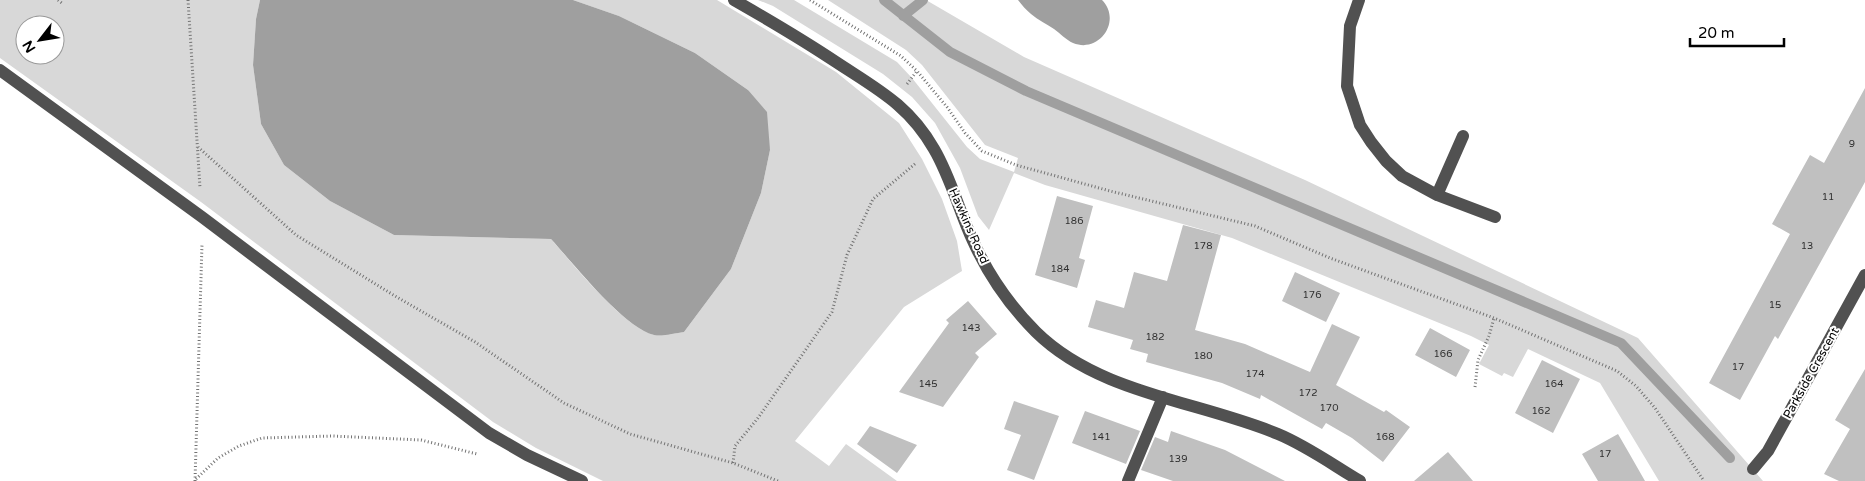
<svg xmlns="http://www.w3.org/2000/svg" width="1865" height="481" font-family="'Varela Round',sans-serif">
  <style>
    .green { fill: #d8d8d8; fill-rule: evenodd }
    .water { fill: #9f9f9f }
    .lines { fill: none; stroke-linecap: round; stroke-linejoin: round }
    .stream { stroke: #9f9f9f; stroke-width: 10 }
    .building { fill: #c0c0c0 }
    .path { stroke: #737373; stroke-width: 3; stroke-dasharray: 1 2.5; stroke-linecap: butt }
    .minor { stroke: #515151; stroke-width: 12 }
    .labels { text-anchor: middle; stroke-width: 4; stroke-linejoin: round; paint-order: stroke }
    .number-label { font-size: 10px; fill: #303030 }
    .street-label { font-size: 12px; fill: #000; stroke: #fff }
  </style>
  <rect width="100%" height="100%" fill="#fff"/>
  <!-- green -->
  <path class="green" d="M0,0H260L256,19L253,65L261,124L284,165L330,201L394,235L551,239C573,264 624,328 654,335C662,337 675,333 684,332L731,269L761,193L770,150L748,90L695,53L619,16L573,0H717L836,72L899,123L922,159L942,199L957,241L962,271L904,307L795,441L829,466L846,444L897,481H603L536,448L493,422L201,202L0,58ZM25,25H55V55H25Z
    M758,0H794L897,62L912,78L967,147L980,159L1014,172L1018,158L985,145L922,65L906,50L828,0H926L1024,57L1305,180L1638,338L1763,481H1659L1600,383L1528,349L1513,377L1504,373L1502,376L1479,364L1489,345L1471,336L1232,238L1045,185L1014,173L989,230L978,216L960,168L935,123L912,97L883,74L773,6Z"/>
  <!-- water -->
  <path class="water" d="M260,0H573L619,16L695,53L748,90L767,112L770,150L761,193L731,269L684,332C675,333 662,337 654,335C624,328 573,263 551,239L394,235L330,201L284,165L261,124L253,65L256,19Z
    M1018,0H1102C1122,20 1100,54 1073,43C1066,40 1060,33 1054,29C1047,24 1038,20 1031,14C1026,10 1022,5 1018,0Z"/>
  <g class="lines">
    <!-- stream -->
    <path class="stream" d="M884,0L950,52L1026,91L1621,343L1730,458
      M903,16L923,0"/>
  </g>
  <!-- building -->
  <path class="building" d="M1865,88V182L1778,339L1775,336L1740,400L1709,383L1790,234L1772,224L1810,155L1824,163Z
    M1057,196L1093,206L1079,258L1085,260L1077,288L1035,275Z
    M1183,225L1221,235L1195,330L1245,344L1310,372L1332,324L1360,337L1336,385L1384,412L1386,410L1410,427L1383,462L1352,438L1326,423L1322,429L1261,395L1260,399L1222,383L1146,362L1148,354L1130,349L1133,340L1088,327L1096,300L1124,308L1134,272L1167,281Z
    M1295,272L1340,293L1326,322L1282,301Z
    M968,301L997,334L975,353L979,357L943,407L899,392L949,323L946,320Z
    M1430,328L1470,350L1456,377L1415,355Z
    M1542,360L1580,379L1553,433L1515,413Z
    M1865,369V481H1839L1824,474L1850,429L1835,420Z
    M1014,401L1059,416L1034,480L1007,470L1021,435L1004,429Z
    M1085,411L1140,431L1126,464L1072,443Z
    M870,426L917,445L897,473L857,444Z
    M1171,431L1225,450L1285,481H1173L1141,470L1155,437L1168,442Z
    M1618,434L1629,453L1645,481H1598L1582,454Z
    M1448,452L1473,481H1414Z"/>
  <g class="lines">
    <!-- path -->
    <path class="path" d="M58,0L63,4
      M188,0L200,188
      M810,0L901,56L917,71
      M907,84L917,71L947,107L965,133L982,151L1016,165L1110,191L1255,226L1330,258L1494,318L1617,371L1636,386L1655,408L1704,481
      M198,147L296,235L395,296L475,342L564,403L630,434L733,463L778,481
      M1475,387L1478,360L1489,336L1494,318
      M733,463L735,446L758,418L832,312L847,255L873,199L916,163
      M196,479L218,458L239,446L262,438L332,436L421,440L477,454
      M195,481L202,244"/>
    <!-- minor -->
    <path class="minor" d="M734,0C769,20 803,40 836,62C877,89 909,105 934,149C951,178 959,211 973,241C988,274 1010,306 1036,332C1099,394 1199,401 1278,434C1307,446 1333,465 1360,481
      M1359,0L1350,26L1347,86L1360,125L1371,142L1386,161L1402,176L1437,195L1495,217
      M0,70L202,217L489,433L527,455L582,481
      M1437,195L1463,136
      M1753,469L1768,451L1865,275
      M1128,481L1163,397"/>
  </g>
  <g class="labels">
    <!-- number labels -->
    <g class="number-label">
      <text x="1852" y="147">9</text>
      <text x="1828" y="200">11</text>
      <text x="1074" y="224">186</text>
      <text x="1203" y="249">178</text>
      <text x="1807" y="249">13</text>
      <text x="1060" y="272">184</text>
      <text x="1312" y="298">176</text>
      <text x="1775" y="308">15</text>
      <text x="971" y="331">143</text>
      <text x="1155" y="340">182</text>
      <text x="1443" y="357">166</text>
      <text x="1203" y="359">180</text>
      <text x="1738" y="370">17</text>
      <text x="1255" y="377">174</text>
      <text x="928" y="387">145</text>
      <text x="1554" y="387">164</text>
      <text x="1308" y="396">172</text>
      <text x="1329" y="411">170</text>
      <text x="1541" y="414">162</text>
      <text x="1101" y="440">141</text>
      <text x="1385" y="440">168</text>
      <text x="1605" y="457">17</text>
      <text x="1178" y="462">139</text>
    </g>
    <!-- street labels -->
    <g class="street-label">
      <text transform="translate(969 226) rotate(66)" y="4">Hawkins Road</text>
      <text transform="translate(1811 373) rotate(-61)" y="4">Parkside Crescent</text>
    </g>
  </g>
  <!-- north arrow -->
  <g transform="translate(40 40) rotate(239)"><circle r="24" fill="#ffffff" stroke="#999999"/>
  <path d="M0-4L9 19L0 12L-9 19Z" fill="#000000"/>
  <text y="-8" font-size="14" font-weight="bold" text-anchor="middle" fill="#000000">N</text>
  </g>
  <!-- scale -->
  <path d="M1690 38v8h94v-8" fill="none" stroke="#000000" stroke-width="2.5"/>
  <text x="1698" y="38" font-size="15" fill="#000000" stroke="#ffffff" stroke-width="4" paint-order="stroke">20 m</text>
</svg>
